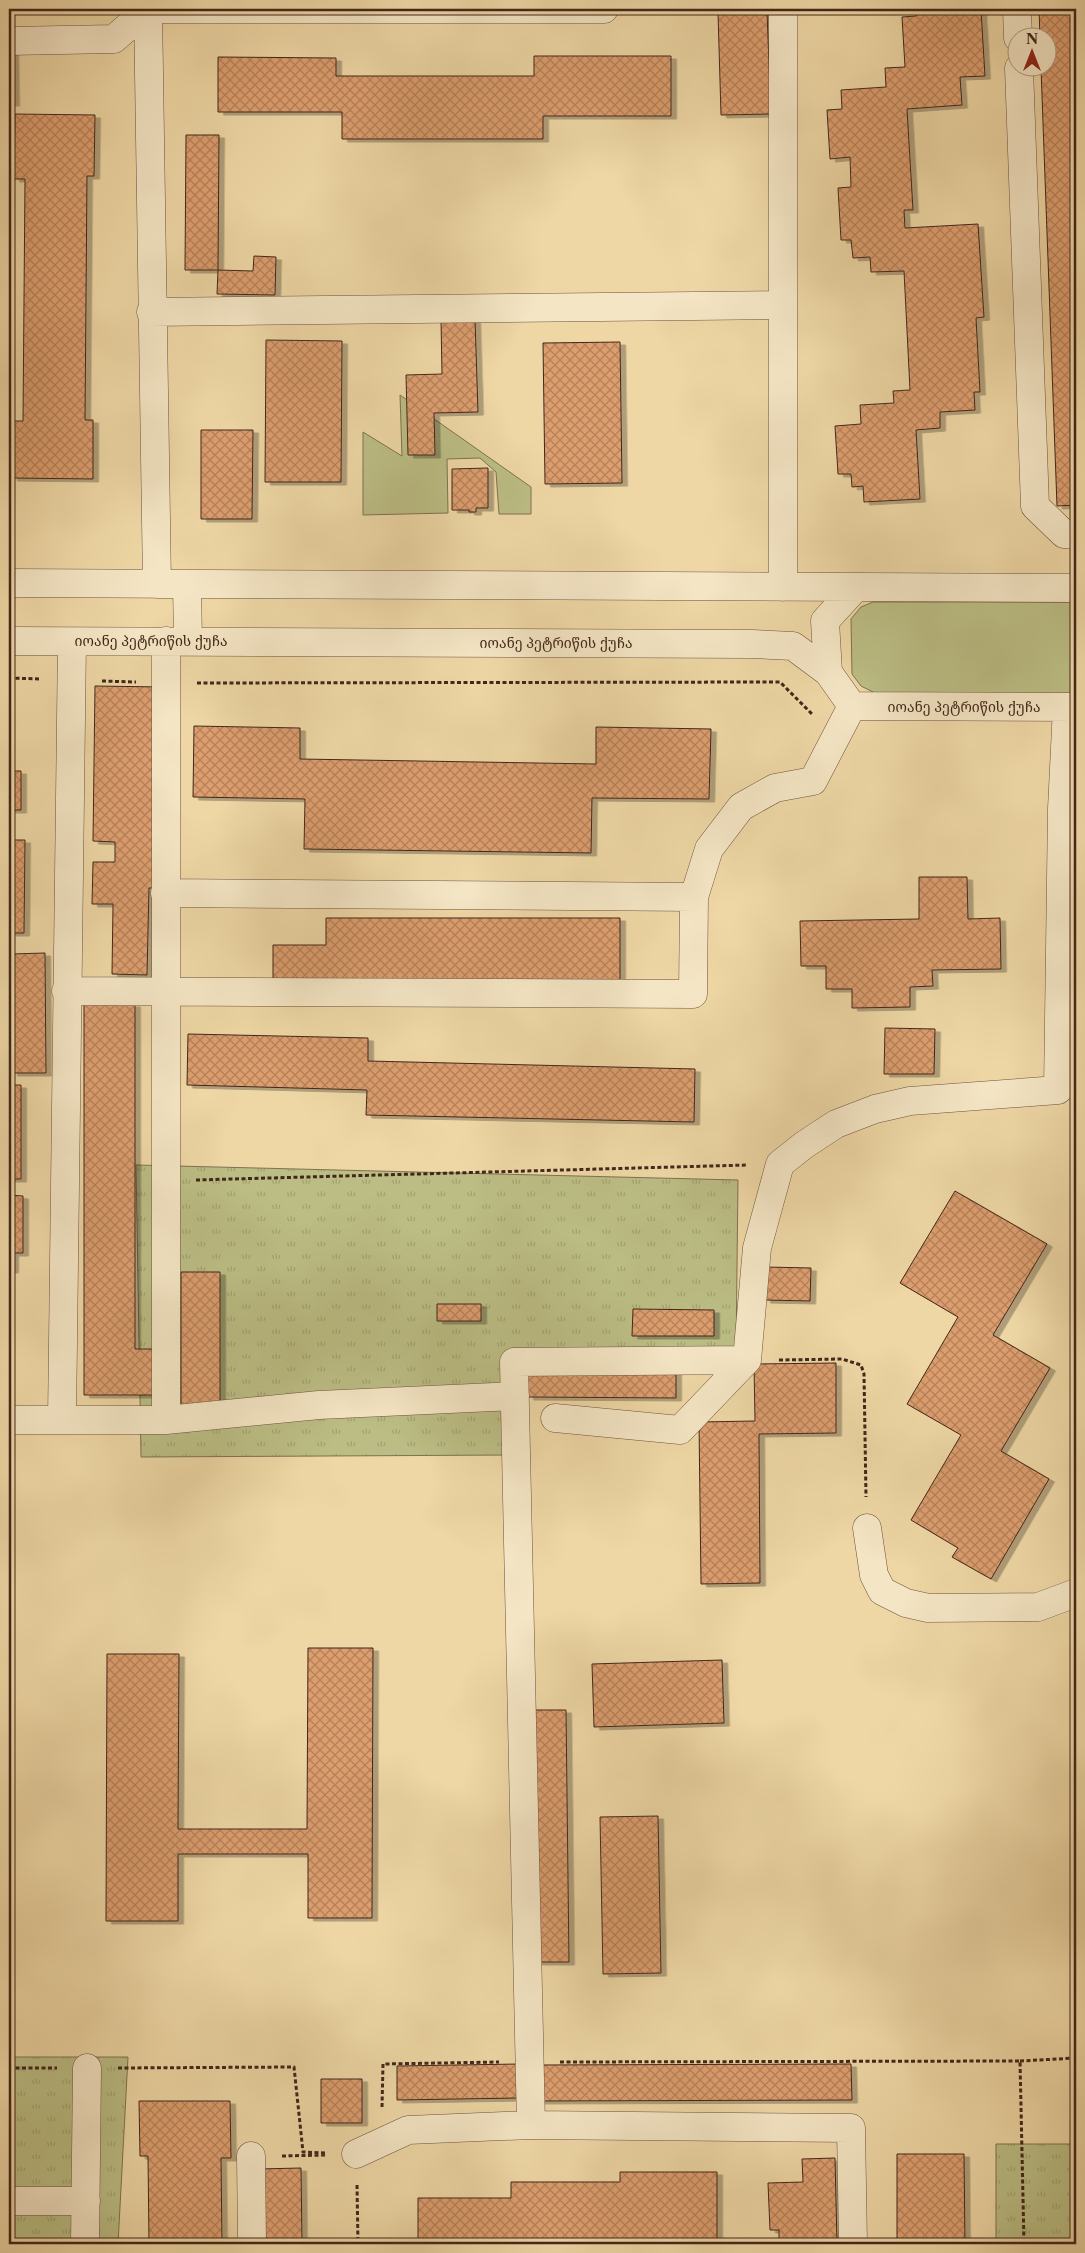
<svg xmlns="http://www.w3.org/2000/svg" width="1085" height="2253" font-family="'Libre Caslon Text','Noto Serif Georgian',serif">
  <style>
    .green { fill: #bbbd84; stroke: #7e7250 }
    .park { fill: url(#park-tufts); stroke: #7e7250 }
    .building { fill: url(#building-cross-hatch); stroke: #41271b; filter: url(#shadow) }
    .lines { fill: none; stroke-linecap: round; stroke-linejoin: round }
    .minor-casing { stroke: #6c533e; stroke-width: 29 }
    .path { stroke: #41271b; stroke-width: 3; stroke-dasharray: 4 2.5; stroke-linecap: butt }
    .minor { stroke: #f4e5c4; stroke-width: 28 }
    .labels { text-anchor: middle; stroke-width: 5; stroke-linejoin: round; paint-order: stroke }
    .street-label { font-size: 14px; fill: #41271b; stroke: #f4e5c4 }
  </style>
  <defs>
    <pattern id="park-tufts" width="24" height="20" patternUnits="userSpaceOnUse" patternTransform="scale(1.25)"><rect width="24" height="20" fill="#bbbd84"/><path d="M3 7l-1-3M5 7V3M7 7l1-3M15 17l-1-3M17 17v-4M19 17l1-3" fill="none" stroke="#a2a271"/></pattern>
    <pattern id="building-cross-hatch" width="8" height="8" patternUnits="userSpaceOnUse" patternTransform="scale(1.25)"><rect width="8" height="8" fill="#dd9e6e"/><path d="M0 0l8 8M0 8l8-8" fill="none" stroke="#b5815a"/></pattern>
    <filter id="shadow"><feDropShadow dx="5.5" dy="3" stdDeviation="0" flood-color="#0004"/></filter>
  </defs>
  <rect width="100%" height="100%" fill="#eed7a5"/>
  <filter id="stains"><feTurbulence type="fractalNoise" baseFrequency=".004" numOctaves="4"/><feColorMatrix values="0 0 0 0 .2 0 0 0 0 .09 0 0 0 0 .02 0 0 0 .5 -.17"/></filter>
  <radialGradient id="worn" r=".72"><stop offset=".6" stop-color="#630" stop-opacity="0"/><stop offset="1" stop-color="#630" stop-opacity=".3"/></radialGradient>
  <!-- green -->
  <path class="green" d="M400,395L531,487V514H499L496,472L480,458L447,459L448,513L363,515V432L402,456Z
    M873,602H1076V694L875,693L861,686L852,674L851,619L861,607Z"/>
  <!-- park -->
  <path class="park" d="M136,1165L738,1180L736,1355L507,1353L509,1455L141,1457Z
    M9,2057H128L118,2244H9Z
    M996,2144H1076V2244H996Z"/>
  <!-- building -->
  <path class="building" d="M915,9L981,10L985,76L960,77L962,105L907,109L913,210H904L905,228L978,224L984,317L976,318L980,392H974L975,410L940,412V428L916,430L920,499L864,502L863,486L852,487L851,474H838L835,426L861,424L860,405L894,403L893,391L910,390L904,271L871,272L870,257L853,258L851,240H841L838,188L851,187L850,157L830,159L827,110L842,109L841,90L886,87L885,68L905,67L902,17L916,16Z
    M1039,9H1076V505L1057,506L1041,68H1048V38H1040Z
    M767,12L771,114L721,115L718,13Z
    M9,51H13L14,103H9Z
    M534,56H671V116H543V139H342V112H218V57L336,58V76H534Z
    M15,114L95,115L94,176H87L85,420H93V479L12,478L13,421H23L25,179H14Z
    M186,135H219L218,270H185Z
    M254,256L276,257L275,295L217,294L218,270L253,271Z
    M475,319L478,412L434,413L435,455H408L406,375L442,374L441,320Z
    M266,340L342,341L341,482H265Z
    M620,342L622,483L545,484L543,343Z
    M201,430H253L252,519H201Z
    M488,468V508H476V512H469V510H452V469Z
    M95,686L162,687L160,888H149L147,975L112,974L113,904H92L93,862H115V842L93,841Z
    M194,726L300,728V759L596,764V727L711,729L709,799L592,798L591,853L304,849L305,799L193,797Z
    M9,771H21V810H9Z
    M9,840H25L24,933H9Z
    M1066,874H1076V1073H1064Z
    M919,877H967L968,919L1000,918L1001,969L932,970L933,986L910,987V1007L852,1008V989H826V966H801L800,921L919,919Z
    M326,918H620V982H273V945H326Z
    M45,953L46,1073H12L11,954Z
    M84,1004H135V1349H154V1395H84Z
    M885,1028L935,1029L934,1074H884Z
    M188,1034L368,1038V1061L695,1069L694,1122L366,1115L367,1090L187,1085Z
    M9,1085H21V1179H9Z
    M955,1191L1047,1244L993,1335L1050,1368L1001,1451L1049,1479L991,1579L952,1557L958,1548L911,1520L961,1435L907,1404L958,1317L900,1283Z
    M9,1195L23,1196V1253H13V1270H9Z
    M766,1267L811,1268L810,1301L765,1300Z
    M181,1272H220V1405H181Z
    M437,1304H481V1321H437Z
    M633,1309L714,1310V1336H632Z
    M836,1363V1433L759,1434L760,1583L701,1584L699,1422L755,1421L754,1364Z
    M528,1365L676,1366V1398L528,1397Z
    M308,1648H373L372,1918H308V1854H178V1921H106L107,1654H179L178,1829H307Z
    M722,1660L724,1723L594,1727L592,1664Z
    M531,1710H566L569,1962H534Z
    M658,1816L661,1973L603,1974L600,1817Z
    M519,2064V2098L397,2100V2066Z
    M851,2064L852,2100L537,2101V2065Z
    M321,2079H362V2123H321Z
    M139,2101H230L231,2158H221L222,2244H149L148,2156H140Z
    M897,2154H964L965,2244H897Z
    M835,2158L837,2244H779V2230H770L768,2183L803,2182L802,2159Z
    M301,2168L302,2244H259L258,2169Z
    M620,2172H717V2244H418V2198H511V2182H620Z"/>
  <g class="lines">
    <defs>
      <path id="minor" d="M148,9L157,584
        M1017,9L1018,38
        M9,41L114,39L148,9H604
        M1019,68L1035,506L1064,534L1076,535
        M151,312L783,305
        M9,583L1076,588
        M187,585L188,641
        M783,587V9
        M9,641L752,644L793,646L828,672L852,706L1076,707
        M828,672L825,621L856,587
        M165,893L694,897
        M66,991L693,994L694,897L709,849L741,807L775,788L813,781L852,706
        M555,1418L680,1430L747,1360L757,1248L780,1164L804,1145L836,1124L875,1109L910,1101L1058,1090L1062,809L1067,707
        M62,1419L72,642
        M9,1420H166L319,1405L515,1396
        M166,1420V641
        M867,1528L874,1575L882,1591L906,1603L928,1608L1038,1607L1076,1593
        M531,2125L514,1362L747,1360
        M356,2154L408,2130L531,2125L851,2128L853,2244
        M251,2156L252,2244
        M9,2201H86
        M85,2244L87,2068"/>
    </defs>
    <!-- minor casing -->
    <use href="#minor" class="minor-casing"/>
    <!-- path -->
    <path class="path" d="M9,678L41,679
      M102,681L136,682
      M197,683L780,682L812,714
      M1071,1118L1076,1131
      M196,1180L747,1165
      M779,1360L842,1359L861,1365L864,1374L866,1497
      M1020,2061L1076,2058
      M560,2062L1020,2061L1024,2244
      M9,2068H57
      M118,2068L294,2067L303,2152L326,2153
      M382,2107L383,2064L499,2062
      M282,2156L326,2155
      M357,2185L358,2244"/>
    <!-- minor -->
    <use href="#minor" class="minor"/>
  </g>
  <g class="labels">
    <!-- street labels -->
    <g class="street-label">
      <text x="151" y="646">იოანე პეტრიწის ქუჩა</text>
      <text x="556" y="648">იოანე პეტრიწის ქუჩა</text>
      <text x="964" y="712">იოანე პეტრიწის ქუჩა</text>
    </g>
  </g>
  <!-- margin -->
  <rect width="1085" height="2253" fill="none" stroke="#eed7a5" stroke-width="30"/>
  <rect x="10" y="10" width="1065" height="2233" fill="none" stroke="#41271b" stroke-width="2.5"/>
  <rect x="15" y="15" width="1055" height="2223" fill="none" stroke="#41271b"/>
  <!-- north arrow -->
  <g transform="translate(1032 52)"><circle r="24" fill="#f4e5c4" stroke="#ac9980"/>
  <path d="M0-4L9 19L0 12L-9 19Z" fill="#8f2418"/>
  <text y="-8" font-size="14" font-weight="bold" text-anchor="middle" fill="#41271b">N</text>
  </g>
  <rect width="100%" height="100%" filter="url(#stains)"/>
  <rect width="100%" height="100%" fill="url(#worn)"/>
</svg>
